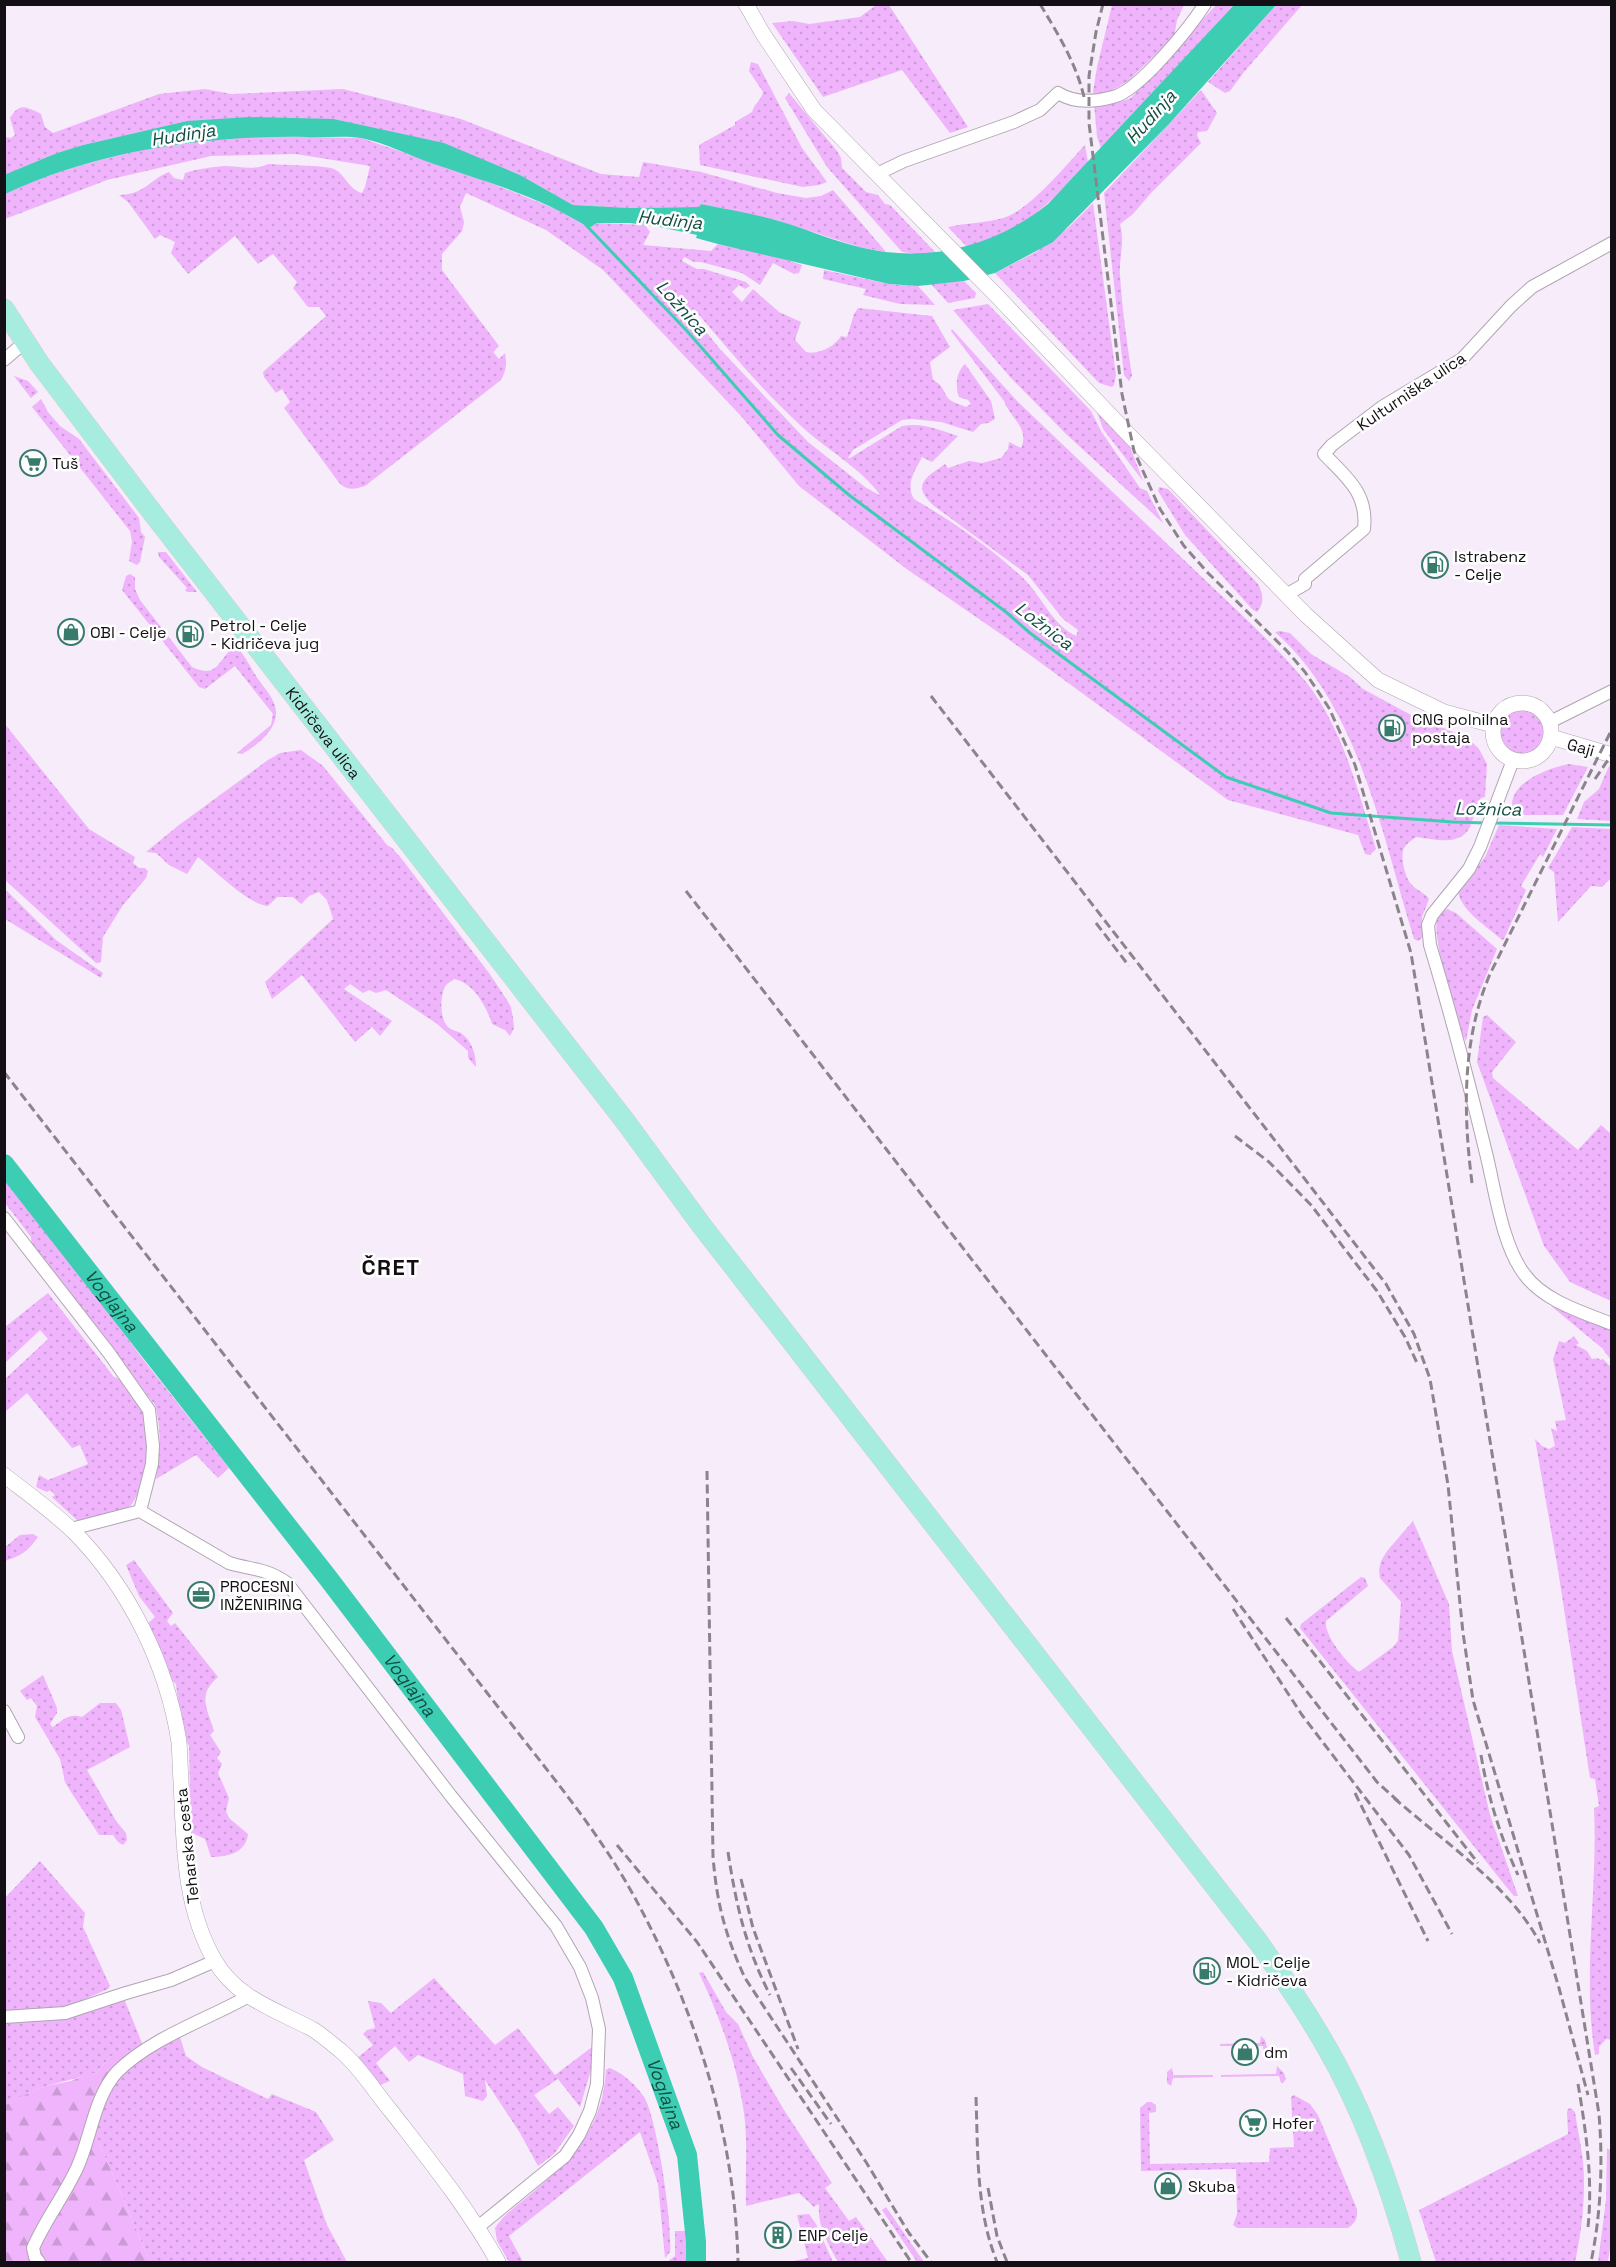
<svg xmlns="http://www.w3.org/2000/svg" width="1616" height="2267" font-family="'Space Grotesk',sans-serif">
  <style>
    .grass { fill: url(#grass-dots); fill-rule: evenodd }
    .forest { fill: url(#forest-firs) }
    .water { fill: #3dcdb3 }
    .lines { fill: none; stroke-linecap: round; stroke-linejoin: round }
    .stream { stroke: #3dcdb3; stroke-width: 3 }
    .river { stroke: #3dcdb3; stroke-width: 20 }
    .minor-casing { stroke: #b0a5b2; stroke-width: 14 }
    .tertiary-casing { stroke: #b0a5b2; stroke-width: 16 }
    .primary-casing { stroke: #d0cfd0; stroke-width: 21 }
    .minor { stroke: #fff; stroke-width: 12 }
    .tertiary { stroke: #fff; stroke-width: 15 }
    .primary { stroke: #a7eddf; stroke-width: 20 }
    .rail { stroke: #8c848d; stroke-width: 3; stroke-dasharray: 9 4.5; stroke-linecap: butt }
    .labels { text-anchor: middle; stroke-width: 5; stroke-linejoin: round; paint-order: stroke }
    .street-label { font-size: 16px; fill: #130f14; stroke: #fdfefd }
    .poi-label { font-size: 16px; fill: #130f14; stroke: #fdfefd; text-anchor: start }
    .water-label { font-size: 18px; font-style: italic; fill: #114d42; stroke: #fdfefd }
    .district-label { font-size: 22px; font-weight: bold; letter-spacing: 1.5px; fill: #130f14; stroke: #fdfefd }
  </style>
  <defs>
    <pattern id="grass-dots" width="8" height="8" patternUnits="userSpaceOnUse" patternTransform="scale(1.5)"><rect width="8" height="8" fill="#efb4fb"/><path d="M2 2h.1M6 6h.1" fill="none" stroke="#cc9ad6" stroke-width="1.8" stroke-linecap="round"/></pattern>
    <pattern id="forest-firs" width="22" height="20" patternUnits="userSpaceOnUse" patternTransform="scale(1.5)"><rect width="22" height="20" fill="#efb4fb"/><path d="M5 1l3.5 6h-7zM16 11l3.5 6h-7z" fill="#cc9ad6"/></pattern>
  </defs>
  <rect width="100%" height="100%" fill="#f7ecf9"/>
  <!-- grass -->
  <path class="grass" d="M876,5H889L968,127L950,133L902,70L823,97L772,23L793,21L809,24L860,17Z
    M1112,5H1184L1177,20L1174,37L1128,81L1106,94L1096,95L1093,92L1097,67Z
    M1216,5H1234L1101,148L1097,137L1094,103L1119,102L1131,98Z
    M1276,5H1302L1244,72L1230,91L1225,93L1208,82Z
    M751,62L758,64L802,148L827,182L819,185L803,187L700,165L699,145L735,125V122L752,112C755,102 761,101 763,92L749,71Z
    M205,89L231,94L343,89L461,119L601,174L639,177L643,162L701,172L777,193L806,198L821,196L833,190L886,252L859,247L773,219L701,204L699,207L630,208L573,205L520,175L444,144L334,119L187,121L83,145L57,153L5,175V137L11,138L15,135L10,118C20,102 26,107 41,114L45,127L53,133L159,94Z
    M1201,90L1217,113L1207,131L1198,132L1197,135L1201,143L1151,193L1133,214L1120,224C1125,242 1119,257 1120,275C1122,309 1127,342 1132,376L1129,381L1124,375L1104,193Z
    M789,93L837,151L841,158L842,168L866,192L878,195L885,204L890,205L936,253L924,255L902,252L827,167L785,98Z
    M263,136L361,138L476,177L568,214L588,228L597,223L645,225L650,232L643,245L711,251L718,244L769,254L802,265L799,273L794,274L773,263L760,285L742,273L701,262H694L684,257L682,261L697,269H704L746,282L750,286L745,289L739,285L732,292L742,302L753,289L779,312L801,322L795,340L806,352C819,355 834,347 841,336L847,337L854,314L858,308L932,316L950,347L930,362L933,380C944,386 942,390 948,398C952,403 960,404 966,407L971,404L968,400L959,397C955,386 956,372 965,364L991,401L995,419L988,423L981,424L973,432L941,422L912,419L902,420L853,450L848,458H850L902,426C922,422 940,430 958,436L932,462L922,457C915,471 905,484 914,499C952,521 991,548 1023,578C1042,596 1051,624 1076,636L1078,630L1063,619L1028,575L934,506C911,485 925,478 945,464L948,468L969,461L982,463L1001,458L1008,449L1009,442L1021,448C1030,428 1010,418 1004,401L951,331L952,329L1018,402L1246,619C1267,639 1287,659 1306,682C1344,730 1358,792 1376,849L1370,855L1365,854L1358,835L1228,800L1008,639L908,570L799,486L741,416L603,270L546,230L466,193L460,207L464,222L462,231L442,254V270L499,346L493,352L499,359L505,353C507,364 506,371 501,380L365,486C354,489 349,491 340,484L284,408L290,402L282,389L276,393L264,377L263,372L326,316L319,307H308L293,288L297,282L273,254L258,264L235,236L188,274L171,253L175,242L160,235L155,239L128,202L119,195C144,195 149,180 169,172L174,178L183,180L185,173C197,169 211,167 224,166C239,166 254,171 268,164C280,165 325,165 334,169C346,175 348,189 362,193L365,187L370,166L296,154L211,156L107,180L5,219L4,194C61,167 137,149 199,140C220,137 242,138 263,136ZM694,309C727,348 761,389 799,424C826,450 858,465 881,496L865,487L808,442L720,349L689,311Z
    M1085,145L1088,162C1062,189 1038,218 1003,234C992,239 979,243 967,247L948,227C966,223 985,223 1003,218C1029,211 1066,165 1085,145Z
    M1093,203L1116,375L1114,385L1112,387L1099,383L995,273L1036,252L1069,227Z
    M824,270L889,284L918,286L935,305L900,304L863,295L866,289L823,279Z
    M964,281L976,293L975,298L948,303L931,284Z
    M988,304L1091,411L1101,431L1140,488L1147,491L1163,523L1066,434L1010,377L953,310Z
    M14,376L28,381L38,392L31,398Z
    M41,399L48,412L60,426L79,439L139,518L141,532L145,537L140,562L137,565L129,561L132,541L130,531L32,407Z
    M1097,412L1130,447L1143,481L1103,429Z
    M1159,487L1168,489L1258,584C1263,593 1265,603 1257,612L1253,610L1185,535L1158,491Z
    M158,552H166L197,592H187L185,590L187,588L159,557Z
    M130,574L135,577V589L140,600L192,667C216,678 217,664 231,649H238C246,657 250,667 256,676C261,684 268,691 272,699C286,723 261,743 242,754L237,753L271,725L273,714L235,666L205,689L199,687L122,590L126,576Z
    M1280,631L1290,633L1311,654L1350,677L1363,689L1411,715L1456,733L1471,741L1479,749L1487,764L1485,797L1481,798L1478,803C1475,811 1473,819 1470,827C1460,847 1434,839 1416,837C1411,841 1404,845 1403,851C1401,860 1405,877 1411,884C1416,890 1424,892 1429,899L1422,917V938L1418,941L1414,939C1382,835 1359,706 1275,632Z
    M1500 732a23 23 0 1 1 46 0a23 23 0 1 1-46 0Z
    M4,723L89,829L135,857L133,863L139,868H145L148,871L146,878L123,905L103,937L101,962L96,963L5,880Z
    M301,750L323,766L387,845L392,848L401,858L489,973L505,997L511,1007L513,1018L514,1028L510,1036L505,1030L492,1024C487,1007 473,982 454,979C452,981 448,983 446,985C440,994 439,1018 448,1027C451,1030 457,1031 461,1033C472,1041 476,1054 476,1067L468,1058V1051L436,1023L386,990L376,993L369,990L363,993L350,984L344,989L392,1021L380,1036L372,1027L355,1042L302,975L272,999L265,982L333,919L327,900L319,892L309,896L301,904L293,897H277L268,906C249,905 214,870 198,857L187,874L169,865L156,853L146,852L179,825L268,760L280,753Z
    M1569,764L1588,767L1563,815H1515C1500,786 1547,768 1569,764Z
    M1609,766L1611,767V821L1577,819L1584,802L1599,789Z
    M1499,825L1557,829L1543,857L1540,854L1521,886L1526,890L1504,939L1502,940C1488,927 1462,912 1458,892L1485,857Z
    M1572,827L1611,829V878L1602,887L1591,886L1558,922L1554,872L1548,868Z
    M4,888L56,940L103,973L101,978L5,919Z
    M1447,909L1456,913L1497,949L1472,1010L1466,1041C1456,1025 1432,937 1437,919C1439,914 1442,912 1447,909Z
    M1487,1015L1516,1042L1492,1072L1493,1078L1578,1150L1601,1125L1611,1134V1301L1570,1282L1544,1246L1477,1062L1483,1017Z
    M4,1175L146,1363L229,1468L218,1478L196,1455L156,1479C160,1453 162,1430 155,1405L32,1248L31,1237L5,1203Z
    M48,1293L114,1377C121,1379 123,1382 128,1388C134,1396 142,1406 144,1415C150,1438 147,1486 131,1505C120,1517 94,1519 79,1522L52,1497L55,1495L50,1490L47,1492L36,1487L39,1475L48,1480L88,1464L80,1445L72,1448L27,1393L5,1412V1379L48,1339L40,1330L5,1363V1327Z
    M1551,1306L1611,1329V1360L1602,1348Z
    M1574,1336L1579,1343L1576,1345L1587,1351L1592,1359L1598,1358L1600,1360L1603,1359L1612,1368V2040L1606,2039L1599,2047V2054L1595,2055C1582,1974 1598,1889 1594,1808L1599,1806L1595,1779L1590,1778L1558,1570L1535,1439L1542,1446L1549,1449L1555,1446L1551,1428L1557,1431L1555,1421L1566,1420L1553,1359L1559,1341L1565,1343Z
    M1413,1521L1449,1604L1452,1651L1490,1815L1518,1896H1514L1504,1884L1300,1628L1301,1624L1361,1577L1365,1578L1368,1586L1326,1621C1324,1636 1347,1663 1359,1672L1393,1647L1398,1641L1401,1602L1380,1578L1379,1570L1381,1561L1387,1551Z
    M33,1534L38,1537C28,1551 21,1556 5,1561V1547L20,1535Z
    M134,1560L173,1613L167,1621L171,1626L175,1623L218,1677C197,1695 207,1708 214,1731L210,1735L221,1752L217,1758L222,1764L218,1773L229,1798L226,1811L229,1818L248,1834C246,1853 227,1857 211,1857L205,1839L190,1832L187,1796L190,1791L189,1746L182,1734L176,1684L168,1677L146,1625L155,1617L139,1596L126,1565Z
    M43,1675L57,1708V1713L50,1724L53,1727C63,1720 69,1713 82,1717L100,1703H116L121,1710L130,1747L87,1770L116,1821L126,1833L127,1840L123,1845L118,1842L113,1835H99L71,1792L65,1782L60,1759L35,1717L37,1706L31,1698L27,1700L20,1691Z
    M40,1861L85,1913L83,1927L110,1986L108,1989L65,2008L5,2011L4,1899Z
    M703,1972L726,2012L738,2024L753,2057L784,2110L832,2183L825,2188L849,2221L856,2217L888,2262H838C829,2246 817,2225 819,2206L818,2204L814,2207L799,2193L746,2206C745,2176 748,2143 744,2113C737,2064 720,2017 699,1973Z
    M434,1978L495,2045L518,2028L555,2075L592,2047L591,2070L580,2107L558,2079L534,2095L549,2114L558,2107L574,2126L554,2154L538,2166L520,2133L485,2080L487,2096L483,2101L465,2096L463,2074L418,2055L409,2062L395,2046L376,2063L390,2081L380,2085L356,2059L373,2045L363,2034L367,2030L375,2028L368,2001L381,2003L391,2013Z
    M123,1996L144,2048L135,2054L111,2056L96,2073L46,2086L24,2095L5,2106L4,2021Z
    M179,2034L186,2056L202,2067L268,2099L272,2094L316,2112L334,2140L304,2160L327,2225L347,2262H150C131,2218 114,2174 93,2131L101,2106L119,2074Z
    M1261,2036L1265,2040L1268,2051L1266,2054L1264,2053L1263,2046H1220V2044L1260,2043Z
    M1277,2066L1284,2073L1286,2079L1283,2083H1281L1279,2076L1221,2077V2075L1276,2074Z
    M609,2068C622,2072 637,2086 644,2097C657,2117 673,2227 670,2252L665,2258L658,2184L640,2132L509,2236L523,2262H509L497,2241L495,2228C505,2213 519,2204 532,2193C573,2158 603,2127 606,2070Z
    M1172,2068L1173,2075H1213V2077L1173,2078L1171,2086L1167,2083V2072Z
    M1294,2095L1310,2104L1318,2115L1357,2209C1358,2218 1355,2223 1348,2228H1237L1233,2225L1237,2214L1236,2169L1141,2171L1140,2108L1147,2102H1151L1156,2105V2112L1149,2113L1150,2164L1269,2162L1270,2148L1294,2147L1291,2097Z
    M1571,2108L1575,2112C1577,2126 1580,2140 1582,2154C1587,2187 1582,2231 1575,2262H1436L1419,2210L1568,2134L1567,2112L1568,2109Z
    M1607,2148L1611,2151L1612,2235L1608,2262H1598L1606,2200Z
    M886,2207L924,2262H917L882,2210Z
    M809,2214L816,2224L833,2262H789L808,2258L797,2215Z
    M675,2231H686V2262H667L675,2256Z"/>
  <!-- forest -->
  <path class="forest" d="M127,2049L135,2054L112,2073L33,2262H5L4,2106L24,2095L46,2086L71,2081L90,2073H96L111,2056Z
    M93,2131C114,2174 131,2218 150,2262H41L37,2257L39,2236Z"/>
  <!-- water -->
  <path class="water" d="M1234,5H1276L1169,124L1053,242L995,273L964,281L918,286L889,284L718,244L696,238L697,235L655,226L629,223H597L589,228C542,197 486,182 434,164C410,156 386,143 361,138C343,135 324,138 306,137C206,135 96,151 5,194L4,175L57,153L83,145L187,121L249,117L334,119L444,143L520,175L573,205L630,208L699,207L701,204C725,209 749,213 772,219C802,227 830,240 859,247C927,264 994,247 1048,204Z"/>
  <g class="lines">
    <!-- stream -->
    <path class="stream" d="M586,225L687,331L778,435L849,495L1006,612L1030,633L1226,777L1331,813L1453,822L1487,823
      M1493,823L1612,825"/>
    <!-- river -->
    <path class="river" id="s1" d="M4,1164L328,1578L594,1928L623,1978L687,2155L696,2242V2262"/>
    <defs>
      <path id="minor" d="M877,174L904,161L1014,122L1040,110L1058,93C1074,103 1095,102 1113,97C1139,91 1190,27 1205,4
        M4,360L25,342
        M1286,595L1305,584V579L1364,529C1368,493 1347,478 1324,454L1332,445L1382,407L1462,359L1511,306L1532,287L1612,243
        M1550,722L1612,691
        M1513,760L1480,847L1469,869L1432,915L1428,925L1430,945C1451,1014 1469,1083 1486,1153C1495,1189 1502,1246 1525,1275C1544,1301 1582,1312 1612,1324
        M4,1218L109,1353L149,1410L153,1446L152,1464L140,1511L229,1563C252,1570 266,1568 287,1583L451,1796L556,1926L580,1967L592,1998L599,2029L597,2084L590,2111L579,2135L565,2156L478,2227
        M71,1529L140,1511
        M4,1711L18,1737
        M4,2017L65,2013L126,1993L171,1980L215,1961
        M39,2262L35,2257L33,2248C45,2220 64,2196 77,2168C91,2138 94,2097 117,2072C151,2038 206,2020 247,1997"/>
      <path id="tertiary" d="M746,4L763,34L814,110L995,294L1131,437L1306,615L1378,680L1444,712L1493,725
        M1493 732a29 29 0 1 1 58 0a29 29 0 1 1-58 0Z
        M1551,737L1612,755
        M4,1475C27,1493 52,1511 73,1531C128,1586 167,1664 179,1742C180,1755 180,1768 181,1781C184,1843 183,1906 215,1961C237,1999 277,2010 314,2030C323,2036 332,2044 341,2051C360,2067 375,2092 391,2111C429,2160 468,2208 498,2262"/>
      <g id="primary">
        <path id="s2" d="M4,309L39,363L155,516L625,1121L702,1226L1259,1943C1283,1977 1306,2011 1326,2046C1365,2113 1391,2188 1411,2262"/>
      </g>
    </defs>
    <!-- minor casing -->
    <use href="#minor" class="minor-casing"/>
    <!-- tertiary casing -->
    <use href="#tertiary" class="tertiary-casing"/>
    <!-- primary casing -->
    <use href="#primary" class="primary-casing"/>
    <!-- minor -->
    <use href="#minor" class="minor"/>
    <!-- tertiary -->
    <use href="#tertiary" class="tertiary"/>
    <!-- primary -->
    <use href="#primary" class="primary"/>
    <!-- rail -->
    <path class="rail" d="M1040,4C1058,34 1076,63 1084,97
      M1103,4L1096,32L1089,76V123L1122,394L1134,451L1160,509L1184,546L1208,573L1287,651L1305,672L1329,708L1355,765L1411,953L1599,2114C1603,2163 1601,2214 1591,2262
      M931,696L1386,1284L1414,1334L1430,1379L1448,1485L1463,1633L1473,1700L1559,1988L1588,2095
      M1595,779L1612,754
      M686,891L1377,1782L1399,1802
      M1096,923L1129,966
      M4,1072L523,1739C563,1790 604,1841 635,1898C696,2010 735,2135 738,2262
      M1235,1136L1269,1162L1311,1205L1377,1291L1405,1337L1418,1365
      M1472,1183C1463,1112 1462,1040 1490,974L1612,729
      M707,1471L713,1857C717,1904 725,1935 745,1978L866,2162L910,2235
      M1233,1609L1302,1715L1409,1855L1452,1934
      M1286,1618L1478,1863
      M1481,1755C1488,1797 1500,1836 1518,1875
      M1355,1793L1428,1941
      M1394,1798C1443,1841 1510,1886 1540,1943
      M617,1845L697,1942L911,2262
      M728,1852C736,1905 746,1948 770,1995
      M741,1879L753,1928L798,2049
      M791,2068L831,2124
      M1578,2084C1586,2131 1593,2179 1588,2227
      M976,2097C978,2153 976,2210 997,2262
      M988,2188L997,2236L1007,2262
      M906,2229L931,2262"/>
  </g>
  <!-- icons -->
  <defs>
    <symbol id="supermarket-ring" viewBox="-11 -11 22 22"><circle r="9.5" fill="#fdfefd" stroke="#387b6d" stroke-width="1.5"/><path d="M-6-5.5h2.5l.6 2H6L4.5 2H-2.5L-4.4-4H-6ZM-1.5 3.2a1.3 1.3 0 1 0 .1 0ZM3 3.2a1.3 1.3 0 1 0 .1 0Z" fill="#387b6d"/></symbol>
    <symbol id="fuel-ring" viewBox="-11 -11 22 22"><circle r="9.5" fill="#fdfefd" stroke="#387b6d" stroke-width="1.5"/><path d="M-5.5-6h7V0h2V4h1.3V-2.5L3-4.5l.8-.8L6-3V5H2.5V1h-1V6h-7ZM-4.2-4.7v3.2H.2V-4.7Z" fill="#387b6d"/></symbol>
    <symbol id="shop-ring" viewBox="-11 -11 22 22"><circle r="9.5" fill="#fdfefd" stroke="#387b6d" stroke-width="1.5"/><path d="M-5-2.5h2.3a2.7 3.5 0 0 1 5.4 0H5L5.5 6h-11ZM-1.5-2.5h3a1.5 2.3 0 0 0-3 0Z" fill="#387b6d"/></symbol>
    <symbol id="office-ring" viewBox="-11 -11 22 22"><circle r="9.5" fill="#fdfefd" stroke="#387b6d" stroke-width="1.5"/><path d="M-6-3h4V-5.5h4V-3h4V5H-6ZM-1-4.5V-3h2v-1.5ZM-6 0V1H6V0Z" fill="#387b6d"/></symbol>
    <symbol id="building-ring" viewBox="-11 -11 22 22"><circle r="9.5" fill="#fdfefd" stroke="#387b6d" stroke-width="1.5"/><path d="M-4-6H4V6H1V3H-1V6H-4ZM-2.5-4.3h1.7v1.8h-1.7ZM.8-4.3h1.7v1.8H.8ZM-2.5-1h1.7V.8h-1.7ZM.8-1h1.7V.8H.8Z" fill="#387b6d"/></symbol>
  </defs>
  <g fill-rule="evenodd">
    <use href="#supermarket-ring" x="18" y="448" width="30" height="30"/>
    <use href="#fuel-ring" x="1420" y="550" width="30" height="30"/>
    <use href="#shop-ring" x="56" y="617" width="30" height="30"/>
    <use href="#fuel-ring" x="175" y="619" width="30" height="30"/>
    <use href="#fuel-ring" x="1377" y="713" width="30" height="30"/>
    <use href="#office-ring" x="186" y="1580" width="30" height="30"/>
    <use href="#fuel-ring" x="1192" y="1956" width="30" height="30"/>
    <use href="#shop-ring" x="1230" y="2037" width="30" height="30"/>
    <use href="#supermarket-ring" x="1238" y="2108" width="30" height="30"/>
    <use href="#shop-ring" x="1153" y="2171" width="30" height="30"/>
    <use href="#building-ring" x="763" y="2220" width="30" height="30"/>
  </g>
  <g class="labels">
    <!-- street labels -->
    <g class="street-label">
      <text transform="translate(1411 391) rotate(-34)" y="6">Kulturniška ulica</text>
      <text dy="6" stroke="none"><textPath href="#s2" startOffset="531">Kidričeva ulica</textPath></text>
      <text transform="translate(1581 747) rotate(16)" y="6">Gaji</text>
      <text transform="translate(187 1846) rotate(-96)" y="6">Teharska cesta</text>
    </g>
    <!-- poi labels -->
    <g class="poi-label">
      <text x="52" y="469">Tuš</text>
      <text x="1454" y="562">Istrabenz<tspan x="1454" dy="18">- Celje</tspan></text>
      <text x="210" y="631">Petrol - Celje<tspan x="210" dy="18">- Kidričeva jug</tspan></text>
      <text x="90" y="638">OBI - Celje</text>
      <text x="1412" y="725">CNG polnilna<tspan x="1412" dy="18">postaja</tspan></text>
      <text x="220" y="1592">PROCESNI<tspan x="220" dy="18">INŽENIRING</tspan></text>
      <text x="1226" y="1968">MOL - Celje<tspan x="1226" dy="18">- Kidričeva</tspan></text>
      <text x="1264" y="2058">dm</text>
      <text x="1272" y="2129">Hofer</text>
      <text x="1188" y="2192">Skuba</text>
      <text x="798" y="2241">ENP Celje</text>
    </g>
    <!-- water labels -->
    <g class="water-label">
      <text transform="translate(1151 117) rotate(-48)" y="6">Hudinja</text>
      <text transform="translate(183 135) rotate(-9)" y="6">Hudinja</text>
      <text transform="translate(670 220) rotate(6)" y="6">Hudinja</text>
      <text transform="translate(682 308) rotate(48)" y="6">Ložnica</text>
      <text transform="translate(1044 626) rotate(37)" y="6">Ložnica</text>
      <text transform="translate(1488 809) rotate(1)" y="6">Ložnica</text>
      <text dy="6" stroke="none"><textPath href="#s1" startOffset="174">Voglajna</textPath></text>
      <text dy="6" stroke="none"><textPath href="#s1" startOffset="660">Voglajna</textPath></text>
      <text dy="6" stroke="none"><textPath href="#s1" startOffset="1146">Voglajna</textPath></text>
    </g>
    <!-- district labels -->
    <g class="district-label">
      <text x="391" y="1275">ČRET</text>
    </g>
  </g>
  <!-- border -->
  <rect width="1616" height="2267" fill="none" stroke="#130f14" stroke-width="12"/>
</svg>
